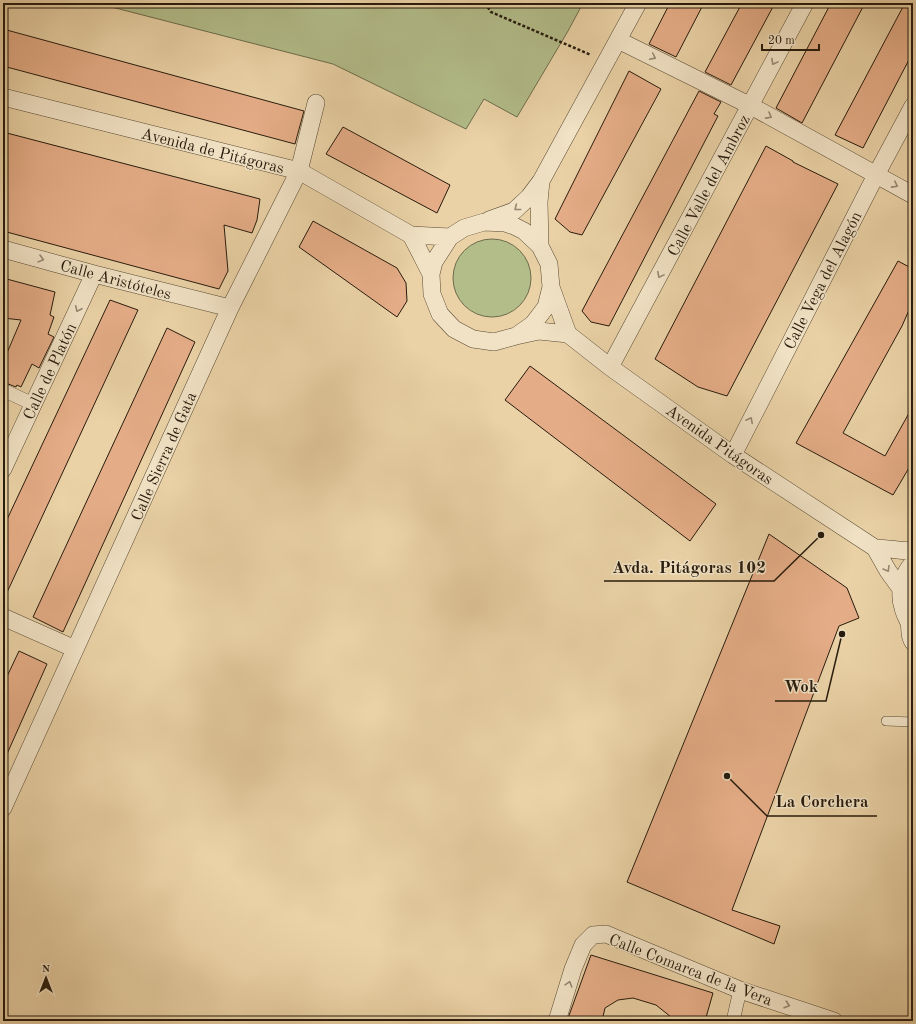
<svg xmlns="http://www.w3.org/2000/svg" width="916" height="1024" font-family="'Old Standard TT',serif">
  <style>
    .green { fill: #b2bd8a; stroke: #6c6c4c }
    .building { fill: #e5ad87; stroke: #271b0d }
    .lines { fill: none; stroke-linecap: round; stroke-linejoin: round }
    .service-casing { stroke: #584933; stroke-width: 10 }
    .pedestrian-casing { stroke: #584933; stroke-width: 14 }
    .minor-casing { stroke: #584933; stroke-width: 18 }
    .path { stroke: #271b0d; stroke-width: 2.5; stroke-dasharray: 3 2; stroke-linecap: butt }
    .service { stroke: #f1e2c5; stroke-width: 9 }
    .pedestrian { stroke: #f1e2c5; stroke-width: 13 }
    .minor { stroke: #f1e2c5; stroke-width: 17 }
    .oneway { stroke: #968872 }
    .labels { text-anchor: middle; stroke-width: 3; stroke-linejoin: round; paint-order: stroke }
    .street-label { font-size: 16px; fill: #271b0d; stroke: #f1e2c5 }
    .leader { fill: none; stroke: #271b0d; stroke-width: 1.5 }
    .callout-dot { fill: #271b0d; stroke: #f1e2c5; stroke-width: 1.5 }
    .callout-label { font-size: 17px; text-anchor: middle; font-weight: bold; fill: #271b0d; stroke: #f1e2c5; stroke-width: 3; stroke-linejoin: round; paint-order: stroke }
  </style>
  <rect width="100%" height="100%" fill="#ead2a6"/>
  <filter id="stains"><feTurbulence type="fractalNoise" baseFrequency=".005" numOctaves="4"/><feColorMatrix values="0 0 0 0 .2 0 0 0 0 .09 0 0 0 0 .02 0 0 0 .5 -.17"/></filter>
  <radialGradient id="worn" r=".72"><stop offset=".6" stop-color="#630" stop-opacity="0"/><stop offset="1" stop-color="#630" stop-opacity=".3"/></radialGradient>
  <!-- green -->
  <path class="green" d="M96,3H583L568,31L517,117L484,99L466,129L333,64Z
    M453 278a39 39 0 1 1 78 0a39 39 0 1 1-78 0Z"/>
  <!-- building -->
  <path class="building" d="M670,3H704L676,57L649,44Z
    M742,3H775L731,85L705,72Z
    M831,3H865L802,123L776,108Z
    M905,3H913V52L863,148L835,135Z
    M3,29L304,111L295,144L3,66Z
    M629,71L661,89L582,235L570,232L555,219Z
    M699,91L721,102L714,114L718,116L609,326L591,322L582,311Z
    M343,127L450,185L437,213L326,154Z
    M3,132L260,199L257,220L252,233L224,225L228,271L219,289L3,231Z
    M766,146L793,161V162L838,184L727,396L698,387L655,359Z
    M313,221L397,268L406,283L407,301L397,317L299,247Z
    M898,261L913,269V301L902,326L843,433L885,456L913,406V461L893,495L796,443Z
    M3,278L55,292L50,315L54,317L48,334L54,337L39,368L32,364L21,387L17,385L16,387L3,382V351L7,353L21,320L3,318Z
    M110,300L138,310L3,601V528Z
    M167,328L195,342L63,632L33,617Z
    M530,366L716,504L690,541L505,400Z
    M769,534L847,588L859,618L839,626L732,910L780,926L774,944L627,882Z
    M19,651L47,664L3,763V685Z
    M591,955L713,993L705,1021H676L656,1005L633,998L618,1000L605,1008L602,1021H567Z"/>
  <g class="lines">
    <defs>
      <path id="service" d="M886,721L913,722"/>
      <path id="pedestrian" d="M3,390L33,404
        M733,1021L740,990"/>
      <path id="minor" d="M618,40L751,106L913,195
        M3,97L299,171L411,235L450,237
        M489,220L514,211L529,197L541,181L638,3
        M411,235L431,274
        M540,246L539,202L541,181
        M3,249L94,274L230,308
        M551,287L568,334L610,367L733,455L875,548L888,571L901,589
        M516,336L533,324L546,307L551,287L549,264L540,246L524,231L514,226L505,223L484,222L464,228L450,237L434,262L431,274L432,294L440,314L454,329L473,339L494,342L516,336L539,331L568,334
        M610,367L805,3
        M733,455L876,175L913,106
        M3,469L94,274
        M875,548C888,548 900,551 913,551
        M913,563C902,574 898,594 903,608C904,613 907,618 909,623C911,631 908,634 913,642
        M3,617L75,649
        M3,808L230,308L299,171L316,103
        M557,1021L573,969L583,945L593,935L606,934L740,990L834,1021"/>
    </defs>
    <!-- service casing -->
    <use href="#service" class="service-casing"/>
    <!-- pedestrian casing -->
    <use href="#pedestrian" class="pedestrian-casing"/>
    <!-- minor casing -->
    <use href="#minor" class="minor-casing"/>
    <!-- path -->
    <path class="path" d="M485,3L491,12L591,55"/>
    <!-- service -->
    <use href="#service" class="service"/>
    <!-- pedestrian -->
    <use href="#pedestrian" class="pedestrian"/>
    <!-- minor -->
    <use href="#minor" class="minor"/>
  </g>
  <!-- one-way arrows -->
  <defs><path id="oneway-chevron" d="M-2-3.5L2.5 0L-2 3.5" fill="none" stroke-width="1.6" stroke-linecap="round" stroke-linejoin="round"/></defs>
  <g class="oneway">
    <use href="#oneway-chevron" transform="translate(653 57) rotate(26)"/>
    <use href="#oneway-chevron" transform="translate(774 62) rotate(118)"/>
    <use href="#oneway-chevron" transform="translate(769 116) rotate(29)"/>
    <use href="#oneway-chevron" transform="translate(895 185) rotate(28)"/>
    <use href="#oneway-chevron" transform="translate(517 208) rotate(142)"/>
    <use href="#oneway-chevron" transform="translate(41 259) rotate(15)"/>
    <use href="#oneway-chevron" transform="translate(660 275) rotate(118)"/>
    <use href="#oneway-chevron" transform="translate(78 309) rotate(115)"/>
    <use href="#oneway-chevron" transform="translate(750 420) rotate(-63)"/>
    <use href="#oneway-chevron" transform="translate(887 569) rotate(59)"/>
    <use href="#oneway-chevron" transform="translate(569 984) rotate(-73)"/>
    <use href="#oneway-chevron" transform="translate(787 1005) rotate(18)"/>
  </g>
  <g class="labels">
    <!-- street labels -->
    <g class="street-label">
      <text transform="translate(213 150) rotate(14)" y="6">Avenida de Pitágoras</text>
      <text transform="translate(708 185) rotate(-62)" y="6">Calle Valle del Ambroz</text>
      <text transform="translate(116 279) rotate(15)" y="6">Calle Aristóteles</text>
      <text transform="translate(822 280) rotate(-63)" y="6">Calle Vega del Alagón</text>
      <text transform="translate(49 371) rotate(-65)" y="6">Calle de Platón</text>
      <text transform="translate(720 444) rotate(35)" y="6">Avenida Pitágoras</text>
      <text transform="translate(163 456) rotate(-66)" y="6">Calle Sierra de Gata</text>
      <text transform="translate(691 969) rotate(21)" y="6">Calle Comarca de la Vera</text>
    </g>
  </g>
  <!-- callouts -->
  <path class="leader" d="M821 535L774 581H604M842 634L826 701H775M727 776L767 816H877"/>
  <g class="callout-dot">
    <circle cx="821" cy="535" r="4"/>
    <circle cx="842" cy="634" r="4"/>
    <circle cx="727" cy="776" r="4"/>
  </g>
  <g class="callout-label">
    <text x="689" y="573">Avda. Pitágoras 102</text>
    <text x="801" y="692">Wok</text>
    <text x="822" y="807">La Corchera</text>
  </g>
  <!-- margin -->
  <rect width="916" height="1024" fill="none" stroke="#ead2a6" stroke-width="16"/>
  <rect x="4" y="4" width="908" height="1016" fill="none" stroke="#271b0d" stroke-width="2"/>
  <rect x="8" y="8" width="900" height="1008" fill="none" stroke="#271b0d"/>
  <!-- north arrow -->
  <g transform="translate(46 978)" stroke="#f1e2c5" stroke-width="3" paint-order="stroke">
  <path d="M0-3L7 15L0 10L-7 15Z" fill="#271b0d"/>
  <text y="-6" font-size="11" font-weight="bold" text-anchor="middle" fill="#271b0d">N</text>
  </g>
  <!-- scale -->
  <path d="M762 44v6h57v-6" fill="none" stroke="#271b0d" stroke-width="2"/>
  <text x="768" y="44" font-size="12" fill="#271b0d" stroke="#f1e2c5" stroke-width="3" paint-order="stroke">20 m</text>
  <rect width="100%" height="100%" filter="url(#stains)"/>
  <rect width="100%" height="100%" fill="url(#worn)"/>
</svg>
